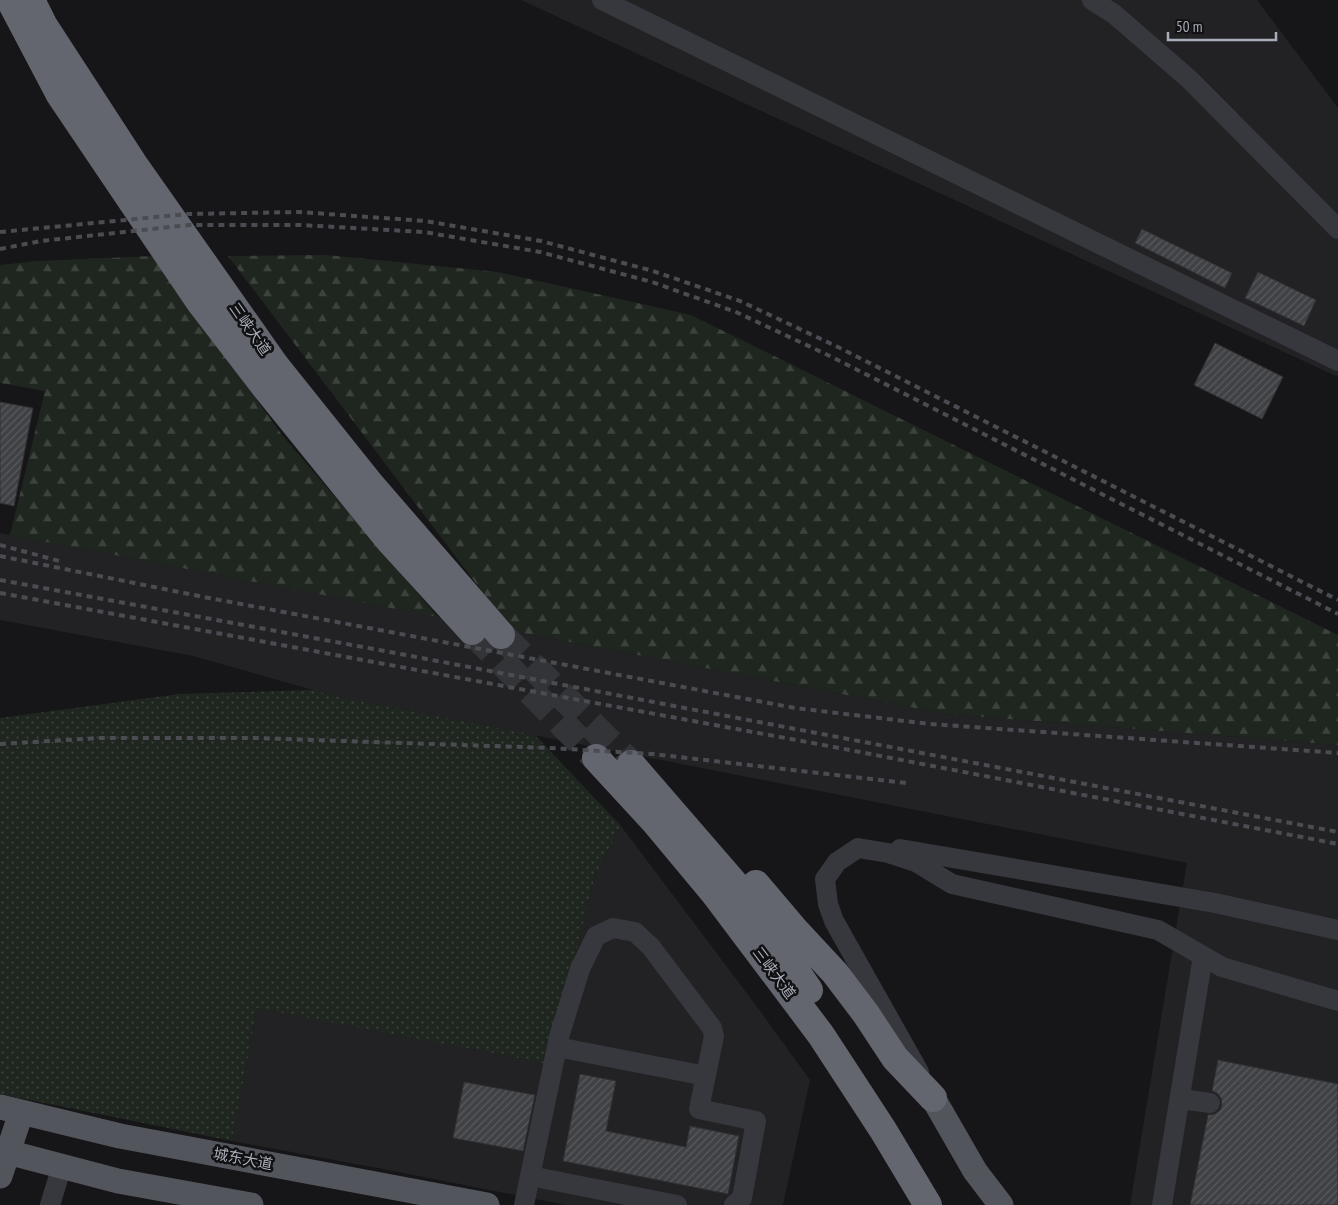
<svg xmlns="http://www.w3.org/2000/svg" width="1338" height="1205" font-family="'PT Sans Narrow','Noto Sans SC',sans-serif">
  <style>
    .built { fill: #222225 }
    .grass { fill: url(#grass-dots) }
    .forest { fill: url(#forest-firs) }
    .building { fill: url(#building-hatch); stroke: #303034 }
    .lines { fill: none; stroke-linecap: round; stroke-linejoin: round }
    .highway-tunnel { stroke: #333438; stroke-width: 28; stroke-dasharray: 28 14; stroke-linecap: butt }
    .minor { stroke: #37383d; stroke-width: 20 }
    .major { stroke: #53555c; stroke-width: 25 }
    .highway { stroke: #63666e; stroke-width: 28 }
    .rail { stroke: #4a4c52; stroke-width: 4; stroke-dasharray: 6 5; stroke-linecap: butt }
    .labels { text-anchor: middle; stroke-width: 5; stroke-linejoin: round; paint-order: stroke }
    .street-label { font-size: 15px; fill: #a8adb8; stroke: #111113 }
  </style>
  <defs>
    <pattern id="grass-dots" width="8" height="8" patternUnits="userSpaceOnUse" patternTransform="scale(1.25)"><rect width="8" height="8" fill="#1e261f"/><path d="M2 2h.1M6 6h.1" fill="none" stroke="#3c433d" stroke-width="1.8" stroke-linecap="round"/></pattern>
    <pattern id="forest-firs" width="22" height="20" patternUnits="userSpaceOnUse" patternTransform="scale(1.25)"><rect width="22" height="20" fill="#1e261f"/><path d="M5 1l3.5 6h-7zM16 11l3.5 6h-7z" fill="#3c433d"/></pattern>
    <pattern id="building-hatch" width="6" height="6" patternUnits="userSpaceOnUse" patternTransform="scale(1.25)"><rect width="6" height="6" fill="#404145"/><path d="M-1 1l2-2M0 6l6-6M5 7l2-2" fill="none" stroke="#595a5e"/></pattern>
  </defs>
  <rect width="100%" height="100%" fill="#161618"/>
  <!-- built -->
  <path class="built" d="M521,0H1257L1338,108V377Z
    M0,533L946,714L1338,745V1205H1130L1187,863L334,696L193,656L0,620Z
    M621,826L758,1008L810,1080L783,1205H566L388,1170L232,1141L257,1007L549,1064L595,875Z"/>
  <!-- grass -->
  <path class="grass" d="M313,690L334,696L535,735L621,826L595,875L549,1064L257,1008L232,1141L0,1094V718L179,694Z"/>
  <!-- forest -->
  <path class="forest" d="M326,255L498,272L691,315L1338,635V745L946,714L512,631L228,256Z
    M153,256L282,435L438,617L10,535L45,391L0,383V265L37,261Z"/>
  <!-- building -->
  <path class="building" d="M1142,229L1232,273L1225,288L1135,243Z
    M1258,272L1316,300L1304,326L1245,298Z
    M1215,343L1283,377L1262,419L1194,385Z
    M0,402L33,408L14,506L0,503Z
    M1218,1060L1338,1084V1205H1190L1208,1115L1215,1114L1220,1110L1222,1105L1221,1098L1217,1093L1212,1091Z
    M580,1074L616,1081L606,1131L686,1147L690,1126L739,1136L728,1194L563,1161Z
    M464,1082L535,1095L523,1151L453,1138Z"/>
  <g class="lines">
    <!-- highway-tunnel -->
    <path class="highway-tunnel" d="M472,631L596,758
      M501,635L631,764"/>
    <!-- minor -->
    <path class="minor" d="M602,0L1338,361
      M1092,0L1114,14L1189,79L1338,229
      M900,849L1215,903L1338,930
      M557,1047L706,1076
      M919,1072L834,921L828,904L825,879L837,862L858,848L888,853L916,862L952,884L1158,930L1222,967L1338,1001
      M1181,1099L1210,1103
      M530,1176L677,1205
      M50,1205L62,1166
      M524,1205L559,1037L580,969L596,936L613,928L635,932L651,947L712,1028L714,1036L699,1109L756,1121L742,1198L734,1205
      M1162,1205L1203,956"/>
    <!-- major -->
    <path class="major" d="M933,1098L975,1171L1001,1205
      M0,1107L120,1136L487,1205
      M0,1150L118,1181L251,1205
      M0,1176L21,1113"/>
    <!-- highway -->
    <path class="highway" d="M10,0L60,95L199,301L265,387L388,539L472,631
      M31,0L44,26L133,163L275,365L371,485L501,635
      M596,758L655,822L715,894L821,1035L883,1130L928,1205
      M631,764L746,897L809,990
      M756,884L795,930L835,973L866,1014L895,1058L933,1098"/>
    <!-- rail -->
    <path class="rail" d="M0,232L188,214L299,212L425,221L541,241L653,271L740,301L838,347L1338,600
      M0,249L41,241L189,225H300L424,232L540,252L652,282L736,312L832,357L1338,614
      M0,545L63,562
      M0,556L209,598L795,708L930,724L1338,753
      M0,580L390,652L1338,832
      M0,593L834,747L1338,844
      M0,744L99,738H256L550,748L653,754L906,783"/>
  </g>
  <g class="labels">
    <!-- street labels -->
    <g class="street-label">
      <text transform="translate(250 329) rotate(55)" y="5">三峡大道</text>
      <text transform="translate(774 973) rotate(53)" y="5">三峡大道</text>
      <text transform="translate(243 1159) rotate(11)" y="5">城东大道</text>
    </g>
  </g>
  <!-- scale -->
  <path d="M1168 32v8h108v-8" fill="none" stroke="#a8adb8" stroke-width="2.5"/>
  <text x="1176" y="32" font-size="15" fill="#a8adb8" stroke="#111113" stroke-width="4" paint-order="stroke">50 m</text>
</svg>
